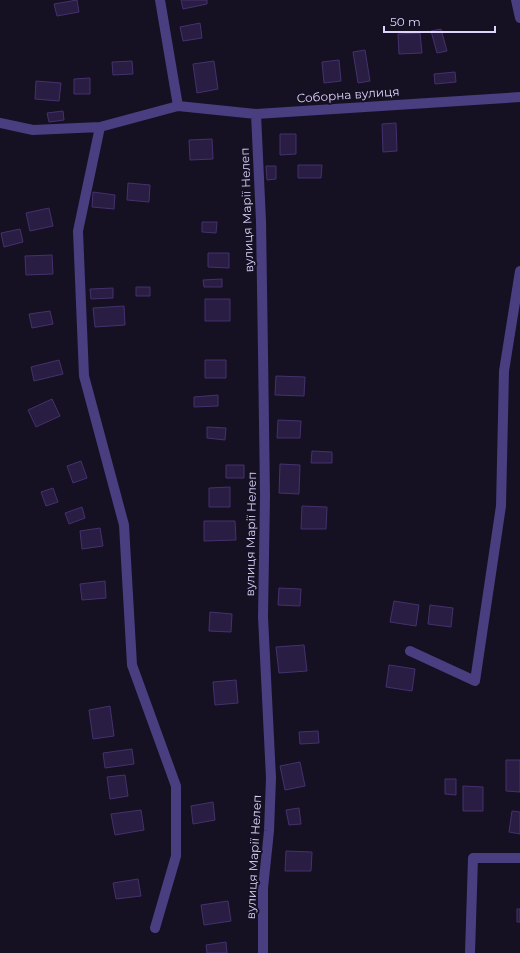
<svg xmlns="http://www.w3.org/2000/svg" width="520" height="953" font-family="Montserrat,sans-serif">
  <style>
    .building { fill: #2a1d43; stroke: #44316d }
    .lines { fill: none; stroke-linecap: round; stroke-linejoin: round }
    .minor { stroke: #493e7f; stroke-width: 10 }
    .labels { text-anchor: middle; stroke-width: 4; stroke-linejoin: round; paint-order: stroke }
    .street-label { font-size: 12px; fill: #ded5fc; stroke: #161023 }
  </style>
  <rect width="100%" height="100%" fill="#161023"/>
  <!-- building -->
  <path class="building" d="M77,0L79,12L57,16L54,4Z
    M181,0H207V4L183,9Z
    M200,23L202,38L183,41L180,27Z
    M441,29L447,51L437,53L431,31Z
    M420,33L422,53L399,54L398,34Z
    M365,50L370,81L358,83L353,52Z
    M339,60L341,81L324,83L322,62Z
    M132,61L133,74L113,75L112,62Z
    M214,61L218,89L197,93L193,64Z
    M455,72L456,82L435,84L434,74Z
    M90,78V94H74V79Z
    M36,81L61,83L59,101L35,99Z
    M63,111L64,120L49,122L47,113Z
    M396,123L397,151L383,152L382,124Z
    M280,134H296V154L280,155Z
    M212,139L213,159L190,160L189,140Z
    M298,165H322L321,178H298Z
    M266,166H276V179L267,180Z
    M128,183L150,185L149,202L127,200Z
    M93,192L115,195L114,209L92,207Z
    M49,208L53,226L30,231L26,213Z
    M202,222H217L216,233L202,232Z
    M20,229L23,242L4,247L1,233Z
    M208,253H229V268L208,267Z
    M52,255L53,274L26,275L25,256Z
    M222,279V287H204L203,280Z
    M136,287H150V296H136Z
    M113,288V298L91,299L90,289Z
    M205,299H230V321H205Z
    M124,306L125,325L95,327L93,308Z
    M50,311L53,324L32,328L29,314Z
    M59,360L63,374L34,381L31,367Z
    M205,360H226V378H205Z
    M276,376L305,377L304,396L275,395Z
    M218,395V406L194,407V397Z
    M52,399L60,416L36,427L28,410Z
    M278,420L301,421L300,438H277Z
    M207,427L226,428L225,440L207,438Z
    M312,451L332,452V463H311Z
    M81,461L87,478L73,483L67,466Z
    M280,464L300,465L299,494L279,493Z
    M226,465H244V478H226Z
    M230,487V507H209V488Z
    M53,488L58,502L46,506L41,492Z
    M302,506L327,507L326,529H301Z
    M82,507L85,518L69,524L65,513Z
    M204,521H235L236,540L204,541Z
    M100,528L103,546L82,549L80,531Z
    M105,581L106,598L82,600L80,584Z
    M279,588L301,589L300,606L278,605Z
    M394,601L419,605L416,626L390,622Z
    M430,605L453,608L451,627L428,624Z
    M210,612L232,614L231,632L209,631Z
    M304,645L307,671L279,673L276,647Z
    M389,665L415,669L412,691L386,687Z
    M236,680L238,703L215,705L213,682Z
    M110,706L114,736L93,739L89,710Z
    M318,731L319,743L300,744L299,732Z
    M132,749L134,764L105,768L103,753Z
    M506,760H520V792L506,791Z
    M300,762L305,786L285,790L280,766Z
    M125,775L128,796L110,799L107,777Z
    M445,779H456V795L445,794Z
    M463,786L483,787V811H463Z
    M213,802L215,820L193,824L191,806Z
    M299,808L301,824L289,825L286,810Z
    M141,810L144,830L115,835L111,814Z
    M512,811L520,812V834L509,832Z
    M286,851L312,852L311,871H285Z
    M138,879L141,896L116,899L113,883Z
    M228,901L231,921L204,925L201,905Z
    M517,909H520V922H517Z
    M226,942L227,953H207L206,945Z"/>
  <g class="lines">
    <!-- minor -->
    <path class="minor" d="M160,0L178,106L256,114L520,97
      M516,0L520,18
      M256,114L261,221L263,353L265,496L263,617L271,778L269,831L263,888V953
      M0,123L33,130L100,127L178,106
      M100,127L78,231L84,376L124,525L132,665L176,786V856L155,928
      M410,651L475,681L501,506L504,371L520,271
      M470,953L473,858H520"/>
  </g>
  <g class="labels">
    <!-- street labels -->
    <g class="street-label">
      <text transform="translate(348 95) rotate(-4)" y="4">Соборна вулиця</text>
      <text transform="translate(247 210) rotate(-92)" y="4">вулиця Марії Нелеп</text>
      <text transform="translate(251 534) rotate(-89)" y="4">вулиця Марії Нелеп</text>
      <text transform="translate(254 857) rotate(-87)" y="4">вулиця Марії Нелеп</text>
    </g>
  </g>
  <!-- scale -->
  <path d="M384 26v6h111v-6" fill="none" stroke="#ded5fc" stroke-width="2"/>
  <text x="390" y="26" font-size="12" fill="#ded5fc" stroke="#161023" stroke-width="3" paint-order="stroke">50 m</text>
</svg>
